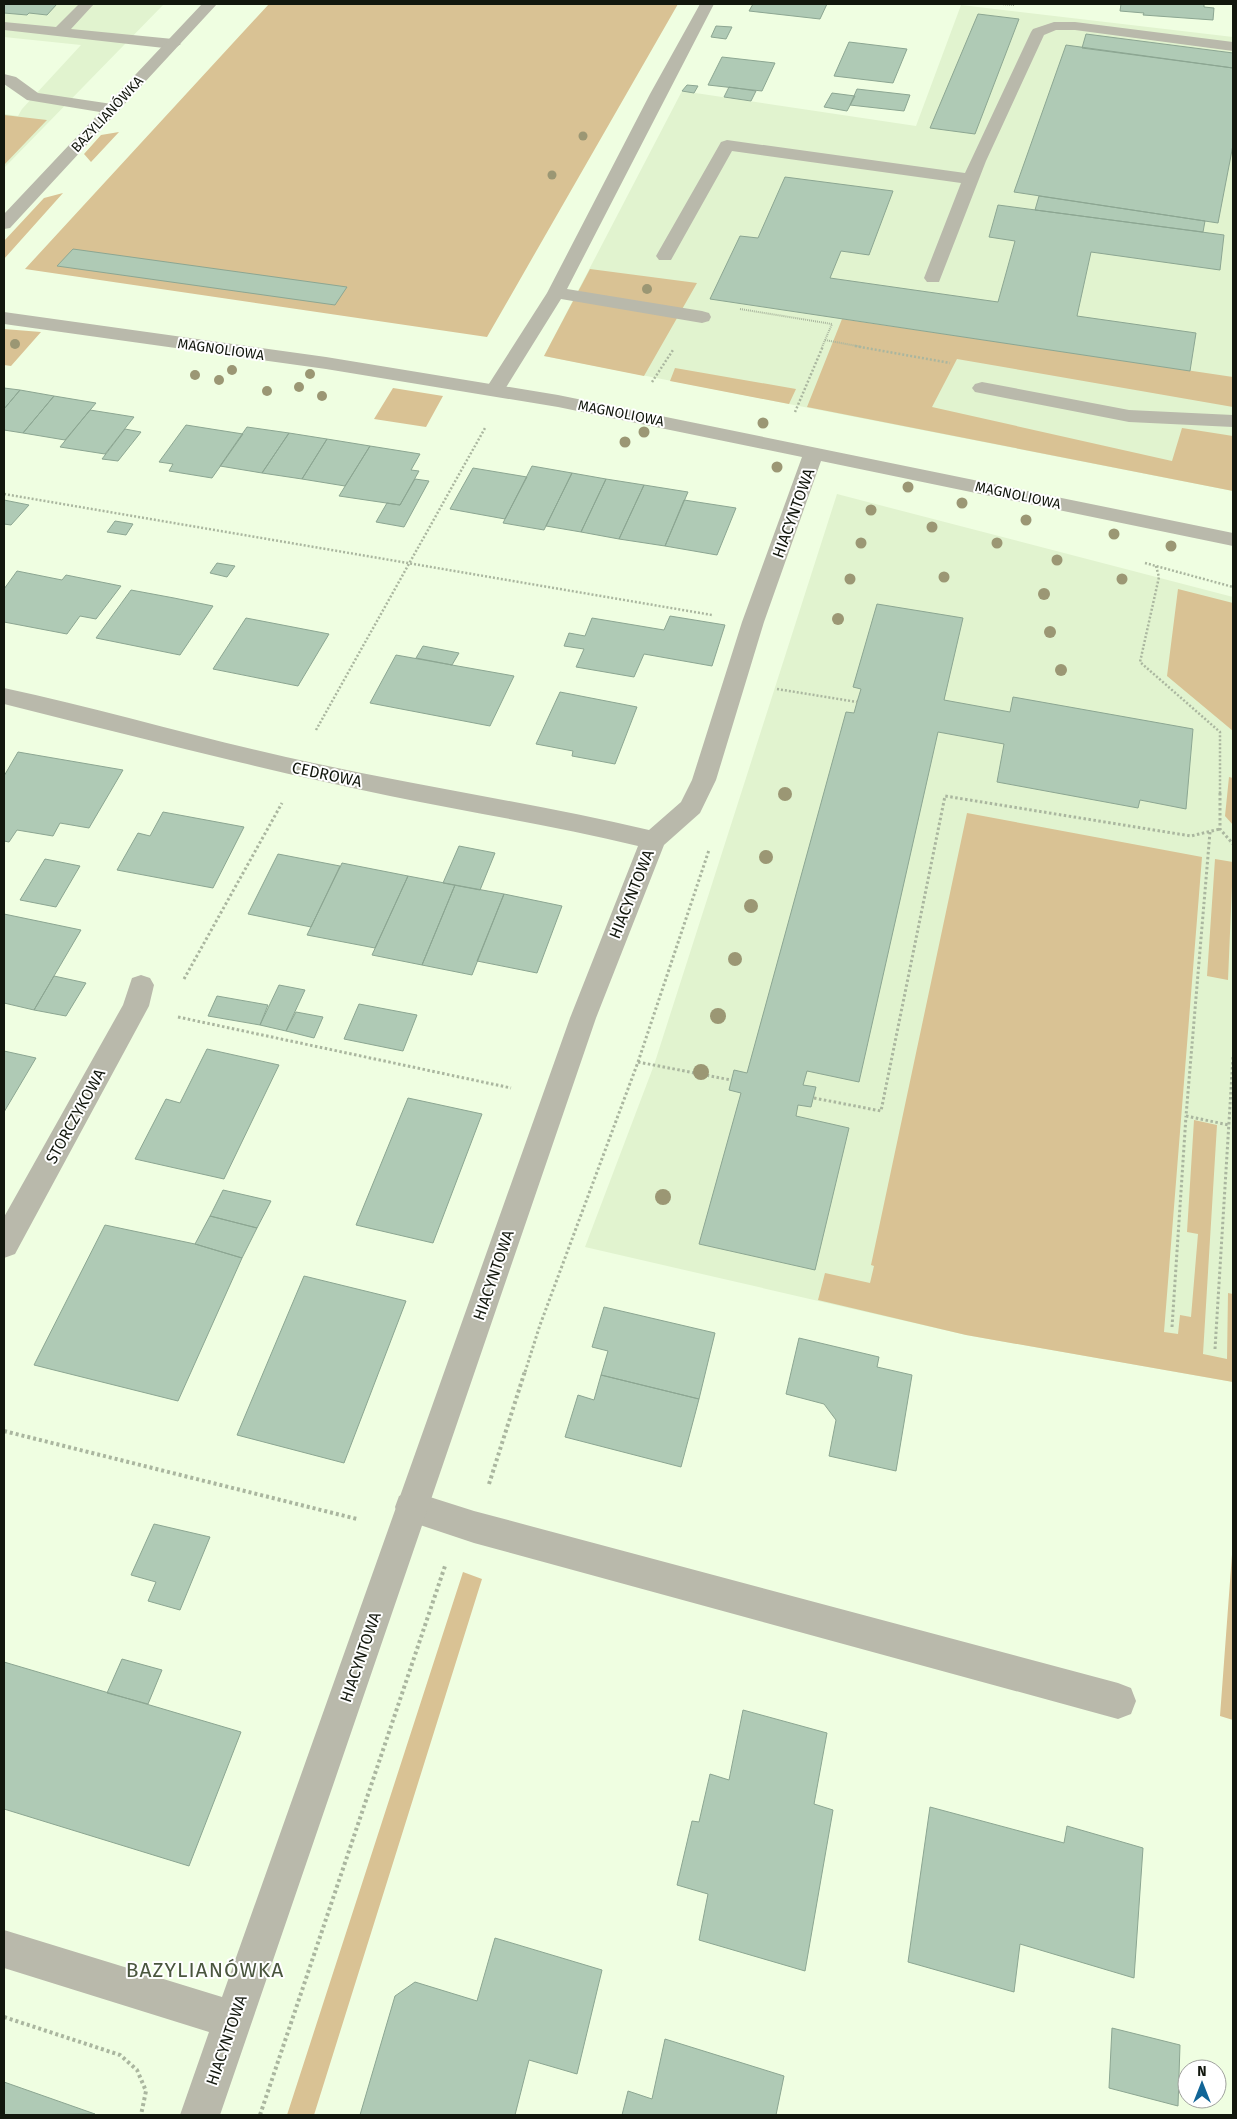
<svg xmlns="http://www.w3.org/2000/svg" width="1237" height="2119" font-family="'Fira Sans',sans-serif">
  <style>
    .built { fill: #e1f3cf }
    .green { fill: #d9c294 }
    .building { fill: #afcab5; stroke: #8ca692 }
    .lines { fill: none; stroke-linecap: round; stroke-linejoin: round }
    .path-far3 { stroke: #aab69f; stroke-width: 2; stroke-dasharray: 1 1; stroke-linecap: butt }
    .path-far2 { stroke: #aab69f; stroke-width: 2.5; stroke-dasharray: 2 2; stroke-linecap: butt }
    .path-far1 { stroke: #aab69f; stroke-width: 3; stroke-dasharray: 2.5 2.5; stroke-linecap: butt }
    .path { stroke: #aab69f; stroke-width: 4; stroke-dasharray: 3 3; stroke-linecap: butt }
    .service { fill: #b9b9ab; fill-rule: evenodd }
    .minor { fill: #b9b9ab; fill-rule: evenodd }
    .tree { fill: #9b9774 }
    .labels { text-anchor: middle; stroke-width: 4; stroke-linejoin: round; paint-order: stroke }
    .far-street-label { font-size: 14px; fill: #12170d; stroke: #fff }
    .street-label { font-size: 16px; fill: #12170d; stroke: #fff }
    .near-neighbourhood-label { font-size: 21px; letter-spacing: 1px; fill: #4a563e; stroke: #fff }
  </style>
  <rect width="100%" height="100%" fill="#effee1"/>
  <!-- built -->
  <path class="built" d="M4,4H164L4,168V114L18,116L22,109L81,45L4,37Z
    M961,5L1233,37V491L544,356L682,91L916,126Z
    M837,494L1233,597V1382L966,1335L585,1247L654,1065Z"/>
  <!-- green -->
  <path class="green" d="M269,4H678L487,337L25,269Z
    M4,115L47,120L4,165Z
    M119,132L91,162L84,154L101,135Z
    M63,193L4,259V241L44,198Z
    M590,269L697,283L644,376L544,356Z
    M842,319L1233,377V407L957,359L932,407L1172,461L1182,428L1233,436V491L807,407Z
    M4,329L41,332L11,366L4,365Z
    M675,368L796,389L789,404L670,381Z
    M393,388L443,396L426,427L374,419Z
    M1178,589L1233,603V731L1167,676Z
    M1229,777L1233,778V825L1225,816Z
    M967,813L1202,857L1164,1332L1178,1334L1180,1315L1191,1317L1198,1234L1187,1232L1194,1120L1217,1125L1203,1354L1227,1359L1228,1293L1233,1294V1382L966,1335L818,1300L825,1273L870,1283L874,1266L871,1265Z
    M1215,859L1233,862L1228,980L1207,976Z
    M1233,1541V1720L1220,1716Z
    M463,1572L482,1579L314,2115H287Z"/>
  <!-- building -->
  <path class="building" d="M4,4H57L47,15L29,13L27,15L4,13Z
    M753,4H827L820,19L749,11Z
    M1121,4H1204V7L1214,8L1213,20L1143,15L1144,13L1120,11Z
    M978,14L1019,19L975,134L930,128Z
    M716,26L732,27L726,39L711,37Z
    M1086,34L1233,53V68L1082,48Z
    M849,42L907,49L893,83L834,76Z
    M1066,45L1233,68V145L1218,223L1014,192Z
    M722,57L775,63L762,91L708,85Z
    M687,85L698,86L694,93L682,91Z
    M729,87L756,91L751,101L724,97Z
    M857,89L910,95L904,111L850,105Z
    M832,93L855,96L847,111L824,107Z
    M785,177L893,191L869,255L841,251L830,278L998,302L1015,241L989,237L998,205L1224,235L1220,270L1091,252L1077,316L1196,333L1190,371L710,299L740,236L758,238Z
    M1039,196L1205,221L1203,232L1035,210Z
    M73,249L347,287L335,305L57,266Z
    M4,388L20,390L4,409Z
    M20,390L54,396L23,433L4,430V409Z
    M54,396L96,403L65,440L23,433Z
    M90,410L134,417L105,454L60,447Z
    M186,425L243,434L212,478L169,471L173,464L159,462Z
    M247,427L289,433L262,473L220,466Z
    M125,429L141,432L118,461L102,459Z
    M289,433L327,439L302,479L262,473Z
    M327,439L370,446L345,486L302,479Z
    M370,446L420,454L411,470L419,471L400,505L339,496Z
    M532,466L572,473L544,530L503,523Z
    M473,468L527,477L505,519L450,509Z
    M572,473L606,479L581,532L546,526Z
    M415,479L429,481L404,527L376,522L387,503L400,505Z
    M606,479L644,485L619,539L581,532Z
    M644,485L688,492L665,546L619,539Z
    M4,500L29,505L11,525L4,524Z
    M684,500L736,508L717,555L665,546Z
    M115,521L133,524L126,535L107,532Z
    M217,563L235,566L227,577L210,573Z
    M17,571L62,580L66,575L121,586L96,619L80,616L67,634L4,622V589Z
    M131,590L174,598L213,606L180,655L96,638Z
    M877,604L963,618L944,700L1010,712L1013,697L1193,729L1186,809L1140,800L1138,808L997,782L1004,744L938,732L859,1082L807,1071L803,1085L816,1087L811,1107L798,1105L796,1116L849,1128L815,1270L699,1244L741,1093L729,1090L734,1070L747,1073L846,712L854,713L857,702L861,689L853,687Z
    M670,616L725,625L712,666L644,654L634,677L576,667L584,649L564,646L569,633L585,636L592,618L664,630Z
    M246,618L329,634L298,686L213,669Z
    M423,646L459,653L452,665L416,658Z
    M396,655L452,665L514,676L490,726L370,703Z
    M560,692L637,707L615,764L572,756L573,751L536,744Z
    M18,752L123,770L89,828L60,823L53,836L17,830L9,842L4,841V776Z
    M163,812L244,827L213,888L117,870L138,833L150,836Z
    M459,846L495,853L480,890L443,883Z
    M278,854L340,866L311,927L248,914Z
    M45,859L80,866L56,907L20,900Z
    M342,863L408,876L375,948L307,935Z
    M408,876L455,885L422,965L372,955Z
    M455,885L504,894L472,975L422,965Z
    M504,894L562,906L537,973L477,961Z
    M4,914L81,930L34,1010L4,1003Z
    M54,976L86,983L66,1016L34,1010Z
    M279,985L305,990L286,1031L260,1025Z
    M217,996L268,1005L260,1025L208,1016Z
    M359,1004L417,1015L403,1051L344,1039Z
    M296,1012L323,1017L314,1038L286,1031Z
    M207,1049L279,1065L224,1179L135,1159L166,1099L180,1103Z
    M4,1051L36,1058L4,1112Z
    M408,1098L482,1114L433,1243L356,1225Z
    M223,1190L271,1201L257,1228L210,1216Z
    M210,1216L257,1228L242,1258L195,1244Z
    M105,1225L195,1244L242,1258L178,1401L34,1365Z
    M304,1276L406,1301L344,1463L237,1435Z
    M604,1307L715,1333L699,1399L601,1375L608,1351L592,1347Z
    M799,1338L879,1357L877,1367L912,1375L896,1471L829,1456L836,1420L824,1404L786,1394Z
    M601,1375L699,1399L681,1467L565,1437L578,1395L594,1400Z
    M154,1524L210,1537L180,1610L148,1601L156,1582L131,1575Z
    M122,1659L162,1670L148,1704L107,1693Z
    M4,1662L241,1732L189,1866L4,1809Z
    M743,1710L827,1733L814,1804L833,1810L805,1971L699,1940L708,1894L677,1885L692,1821L699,1822L710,1774L729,1780Z
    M930,1807L1064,1843L1067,1826L1143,1848L1134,1978L1020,1944L1014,1992L908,1962Z
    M495,1938L602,1970L577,2074L529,2060L515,2115H360L395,1996L415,1982L477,2001Z
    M1112,2028L1180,2045L1178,2106L1109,2088Z
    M665,2039L784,2076L776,2115H622L628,2091L652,2099Z
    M4,2082L95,2114L4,2115Z"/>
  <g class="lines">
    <!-- path-far3 -->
    <path class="path-far3" d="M1001,4L1014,5
      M740,309L832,324L822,347
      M825,340L862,347"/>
    <!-- path-far2 -->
    <path class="path-far2" d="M855,346L950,363
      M652,382L673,350
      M795,412L823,346
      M4,494L712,615
      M1145,563L1233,587
      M1156,566L1159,577L1140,662L1220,732V794
      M777,689L857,702
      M316,730L485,428"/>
    <!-- path-far1 -->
    <path class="path-far1" d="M1220,793V829L1233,844
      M1210,832L1186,1116L1229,1125
      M184,979L282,803
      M178,1017L511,1088
      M638,1062L731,1080
      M814,1098L881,1111L945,796L1191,836L1220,829
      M1172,1327L1186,1116
      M1215,1349L1233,1057
      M525,1372L540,1325L638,1062L709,850"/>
    <!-- path -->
    <path class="path" d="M4,1431L357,1519
      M489,1484L525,1371
      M4,2017L120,2055L137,2070L146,2091L141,2115
      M260,2115L445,1566"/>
    <!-- service -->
    <path class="service" d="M79,4H94L71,29L173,39L181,44L173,49L4,30V22L56,27Z
      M700,4H714L567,289L702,311L709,313L711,317L709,321L702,323L561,299L502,394H488L485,390L547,293L650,94Z
      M1054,22H1075L1233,42V51L1075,30H1056L1044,35L986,161L939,282H927L924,278L961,183L732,151L671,260H659L656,256L721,142L727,140L965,173L1031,32L1033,29Z
      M4,74L16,77L38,93L112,104L120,109L112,114L27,100L4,84Z
      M982,382L1129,410L1233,415V427L1129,422L975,392L972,388L975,384Z
      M411,1491L474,1511L1118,1683L1131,1688L1136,1701L1131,1714L1118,1719L474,1543L399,1518L395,1507L399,1496Z"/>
    <!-- minor -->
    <path class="minor" d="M202,4H217L10,228L4,229V214Z
      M4,312L326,357L558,395L1233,533V546L821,461L764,622L716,780L700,813L664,845L596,1018L220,2115H180L209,2032L4,1968V1930L222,1997L570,1018L638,846C556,826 473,813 390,796C260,769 132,736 4,704V688C98,708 192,736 286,757C406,784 528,802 649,830L681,802L692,780L742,622L802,457L558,407L326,369L4,324Z
      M141,975L150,978L154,985L149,1006L15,1254L4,1258V1217L123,1005L132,978Z"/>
  </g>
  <!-- trees -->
  <g class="tree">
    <circle cx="583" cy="136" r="4.5"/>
    <circle cx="552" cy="175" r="4.5"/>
    <circle cx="647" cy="289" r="5"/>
    <circle cx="15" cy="344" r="5"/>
    <circle cx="232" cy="370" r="5"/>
    <circle cx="310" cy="374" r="5"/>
    <circle cx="195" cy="375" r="5"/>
    <circle cx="219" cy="380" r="5"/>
    <circle cx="299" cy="387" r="5"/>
    <circle cx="267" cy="391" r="5"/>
    <circle cx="322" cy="396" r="5"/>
    <circle cx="763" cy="423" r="5.5"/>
    <circle cx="644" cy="432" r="5.5"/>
    <circle cx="625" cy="442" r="5.5"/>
    <circle cx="777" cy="467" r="5.5"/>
    <circle cx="908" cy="487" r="5.5"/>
    <circle cx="962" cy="503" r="5.5"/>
    <circle cx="871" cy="510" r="5.5"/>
    <circle cx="1026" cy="520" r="5.5"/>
    <circle cx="932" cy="527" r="5.5"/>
    <circle cx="1114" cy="534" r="5.5"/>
    <circle cx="861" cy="543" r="5.5"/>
    <circle cx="997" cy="543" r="5.5"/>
    <circle cx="1171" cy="546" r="5.5"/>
    <circle cx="1057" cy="560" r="5.5"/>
    <circle cx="944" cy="577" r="5.5"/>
    <circle cx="850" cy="579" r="5.5"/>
    <circle cx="1122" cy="579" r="5.5"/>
    <circle cx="1044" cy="594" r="6"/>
    <circle cx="838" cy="619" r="6"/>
    <circle cx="1050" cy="632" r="6"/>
    <circle cx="1061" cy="670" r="6"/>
    <circle cx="785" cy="794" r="7"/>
    <circle cx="766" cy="857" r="7"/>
    <circle cx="751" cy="906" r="7"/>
    <circle cx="735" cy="959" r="7"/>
    <circle cx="718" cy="1016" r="8"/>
    <circle cx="701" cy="1072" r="8"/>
    <circle cx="663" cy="1197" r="8"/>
  </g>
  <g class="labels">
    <!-- far-street labels -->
    <g class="far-street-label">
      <text transform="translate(107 114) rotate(-47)" y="5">BAZYLIANÓWKA</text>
      <text transform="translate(221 349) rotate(8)" y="5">MAGNOLIOWA</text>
      <text transform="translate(621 413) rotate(11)" y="5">MAGNOLIOWA</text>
      <text transform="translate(1018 495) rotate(12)" y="5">MAGNOLIOWA</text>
    </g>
    <!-- street labels -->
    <g class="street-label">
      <text transform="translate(793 513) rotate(-70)" y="6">HIACYNTOWA</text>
      <text transform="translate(327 774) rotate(12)" y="6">CEDROWA</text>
      <text transform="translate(631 894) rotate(-68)" y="6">HIACYNTOWA</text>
      <text transform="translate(75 1116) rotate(-61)" y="6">STORCZYKOWA</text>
      <text transform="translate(493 1275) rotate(-71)" y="6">HIACYNTOWA</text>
      <text transform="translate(360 1657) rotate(-71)" y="6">HIACYNTOWA</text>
      <text transform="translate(226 2040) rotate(-71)" y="6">HIACYNTOWA</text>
    </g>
    <!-- near-neighbourhood labels -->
    <g class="near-neighbourhood-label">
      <text x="205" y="1977">BAZYLIANÓWKA</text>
    </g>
  </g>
  <!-- border -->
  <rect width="1237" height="2119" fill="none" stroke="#12170d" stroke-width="10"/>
  <!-- north arrow -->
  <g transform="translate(1202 2084)"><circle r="24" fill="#ffffff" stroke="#a0a29e"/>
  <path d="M0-4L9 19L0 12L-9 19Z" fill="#116596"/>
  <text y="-8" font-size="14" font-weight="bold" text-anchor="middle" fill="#12170d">N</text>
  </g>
</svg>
